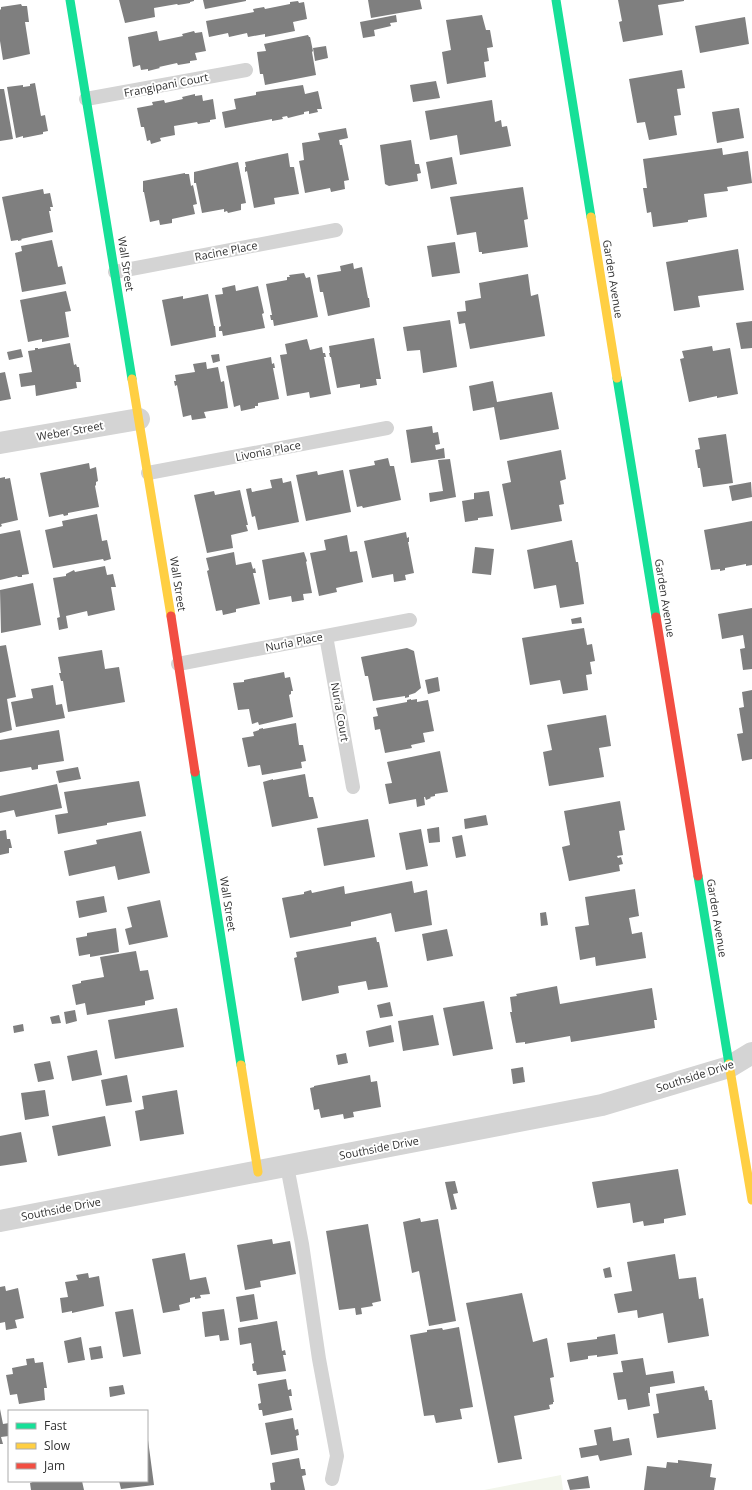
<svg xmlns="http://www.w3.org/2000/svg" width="752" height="1490" font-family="'Open Sans',sans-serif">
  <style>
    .green { fill: #f3f6ec }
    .building { fill: #7f7f7f }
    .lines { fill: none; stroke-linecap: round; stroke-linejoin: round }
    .lane { stroke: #d4d4d4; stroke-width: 14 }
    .street { stroke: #d4d4d4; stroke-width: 22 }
    .fast { stroke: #16e098; stroke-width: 9 }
    .slow { stroke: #ffcf43; stroke-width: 9 }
    .jam { stroke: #f24e42; stroke-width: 9 }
    .labels { text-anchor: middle; stroke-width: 4; stroke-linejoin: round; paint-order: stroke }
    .street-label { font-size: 11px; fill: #303030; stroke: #fff }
  </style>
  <rect width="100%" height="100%" fill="#fff"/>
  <!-- green -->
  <path class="green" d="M561,1475L563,1490H484Z"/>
  <!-- building -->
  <path class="building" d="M119,0H194V1L190,2V3L178,5L177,4L154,8L155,17L125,23Z
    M203,0H246V1L205,9Z
    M368,0H420L422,9L371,18Z
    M618,0H684V1L658,5L663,35L623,42L619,22L622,21Z
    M298,1L299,3L304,2L307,19L293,22L295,31L265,37V34L248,37L247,33L229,37L228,33L209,37L206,21L254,12L253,9L264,7L265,9L290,4V2Z
    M21,4L22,6H27L29,22H25L30,54L3,60L0,41V10L1,9V7Z
    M396,15L397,22L390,23L391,26L374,30L375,36L363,38L360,22Z
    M482,15L486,30H490L493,47L487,48L489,61L484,62L486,77L447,84L442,52L451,50L446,20Z
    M745,17L749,44L700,53L695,26Z
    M157,31L159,41L183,36L182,34L194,31L195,33L202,32L206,51L195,53L197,60L190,61V63L178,65L177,63L159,67L160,68L148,71V69L141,70L140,65L133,67L128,37Z
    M308,35L309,37H310L313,51L312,52L316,75L265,85L263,74H260L257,52L266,51L264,44Z
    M326,46L328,58L315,61L313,48Z
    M682,70L685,88L677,89L681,115L674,116L677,135L649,140L645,122L637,123L629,79Z
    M436,81L440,98L413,102L410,85Z
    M35,83L41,116L45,115L48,131L43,132V134L23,138V136L16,138L7,87L23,85V87L30,86V84Z
    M303,85L305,94L318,91L322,109H317L318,112L309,114V111L304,112V114L288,118L287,116L282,117L283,119L272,121V119L225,128L222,112L236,109L234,99L256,95V92Z
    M0,89H4L13,139L0,141Z
    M195,94V96L202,95L203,101L213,99L216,119L210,120V122L198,124L197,122L174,126L175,135L160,138L161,141L151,144L150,140L147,141L144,127H141L137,108L153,105L152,102L164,100L165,103L183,99L182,97Z
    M492,100L495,122L501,120L502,127L507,126L511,146L460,155L457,135L430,140L425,111Z
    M739,108L744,138L717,143L712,112Z
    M346,128L348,138L339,140L340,145H342L349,180L344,181L345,189L331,192L330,188L305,193L299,161L304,160L302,143L320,140L318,133Z
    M411,140L415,164H419L421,173L417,174L418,181L389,186L385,184L380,145Z
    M722,148L723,155L748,151L752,183L727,187L728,191L704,194L707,217L688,220V222L653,227L651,212L647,213L643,188H647L643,159Z
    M288,153L290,167H294L299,194L274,198L275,204L254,208L247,171L245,172V167H246L245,162Z
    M452,157L457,184L431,189L426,162Z
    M238,162L246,203L241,204V210L228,213L227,211L224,212V209L202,213L196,183H194V172Z
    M185,173V174H189L191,186L193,185L197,204L193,205L195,214L172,219V223L160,225L159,220L150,222L144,192H143V181Z
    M523,187L528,219L524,220L528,247L482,254V252H479L476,232L457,235L450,197Z
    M43,189L44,194L50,193L53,207H50L51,211H49L53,232L21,239L22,240L18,241V240L11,241L2,197Z
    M52,240L57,262L58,267L62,266L66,284L22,292L15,253L22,251L21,246Z
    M455,242L460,273L432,277L427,246Z
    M738,249L744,290L698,296L700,307L674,311L666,262Z
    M353,263L354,269L362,267L368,298H369L370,307L328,316L323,292H320L317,275L341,271L340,266Z
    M304,273L306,278L310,277L318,317L274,326L273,320H271L270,315H272L266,284L287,280V277H290L289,275Z
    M528,274L531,296L538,294L545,336L470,349L465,323L459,324L457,312L466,311L465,301L481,298L479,283Z
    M235,285L236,291L258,286L264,313L262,314L265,328L223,336L222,331H219V327L221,326L215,295L223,294L222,288Z
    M66,291L71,311L65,312L69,337L42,342V339L28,342L20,300Z
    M208,294L214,326H215L216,337L171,346L162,300L183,296V299Z
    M450,320L457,367L423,373L420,350L407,351L403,327Z
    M752,321V348L741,349L736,323Z
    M374,338L381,379H376L377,385L360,388V384L337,388L331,357H330L329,353H330L329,346Z
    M307,339L310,350L322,347L323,353H325L326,357H324L331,394L310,398L309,392L287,396L280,355L287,354L285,344Z
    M70,343L74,365L76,364L77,367H79L81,382H76L77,388L36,396L35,385L21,387L19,374L32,372L28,351L35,350V348H38V349Z
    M712,346L713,351L730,348L738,394L717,398V396L689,402L680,359L684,358L682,351Z
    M21,349L23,357L9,360L7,352Z
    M219,354L220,361L213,363L211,355Z
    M271,357L272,364L274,363L275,368H273L279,399L258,403V406H255V408L241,411L240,405L234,407L226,366Z
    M206,362L207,369L218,367L221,382L224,381L228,408L204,412L206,418L192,420L191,415L183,417L177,385L175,386L174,381H176L175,375L195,372L193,364Z
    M5,372L11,399L0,401V373Z
    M493,381L497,402L552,392L559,429L500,440L494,407L473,411L469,386Z
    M432,426L433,433L438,432L440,444L435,445L436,450L444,448L445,458L411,463L406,430Z
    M726,434L733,483L703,487L700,468H698L695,450L700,449L698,438Z
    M561,450L566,479L560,481L564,504L559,505L562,521L511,530L502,484L511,482L507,461Z
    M388,458L390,466H394L401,500L363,508L362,506L357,507L349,470L375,465L374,461Z
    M450,459L456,497L430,502L429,493L443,491L438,460Z
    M89,463L90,469L96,467L98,481L96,482V485L95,486L99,507L68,513V515L64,516L63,514L49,517L40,473Z
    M343,470L351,512L306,521L296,475L317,471L318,475Z
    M5,477V479L10,478L18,520L1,524L2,526L0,527V478Z
    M282,478L283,483L291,481L299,522L258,530L255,516L252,517L246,489L251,488L252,492L272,488L270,480Z
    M751,482L752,497L732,501L729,486Z
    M240,490L248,525H246L248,531L231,535L233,548L207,553L194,495L214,491L215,495Z
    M489,491L493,516L478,518V520L465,522L462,501L474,499V493Z
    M97,514L102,541L107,540L111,559L104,561L103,559L53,568L45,530L63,526L62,521Z
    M752,521V565L746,566V564L725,568V570L720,571V569L711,570L704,530Z
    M20,530L29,574L22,575V577H18L17,576L0,580V534Z
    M406,532L407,538L409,537V542H408L414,573L405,575L406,580L394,582L393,574L372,578L364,541Z
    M347,535L350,552L357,551L363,582L336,588L337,592L319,596L310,553L326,550L324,540Z
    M572,540L576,562H578L584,604L560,608L556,585L534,589L527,550Z
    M475,547L494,549L491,575L472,573Z
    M234,552L236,565L251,562L253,569L255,568L256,573H253L260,604L236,609V612L223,615L222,610L216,611L207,571L209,570L206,558Z
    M304,552L307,561L306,562L312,593L303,594L304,600L292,602L291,596L269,600L262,560Z
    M105,566L107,575L113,574L116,587H111L115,610L88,616L87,611L66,616L68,628L59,630L57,618L60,617L53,578L66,576V574L74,570L75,572Z
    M33,583L41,625L1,633L0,590Z
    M752,608V669L743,670L740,649L745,648L743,635L722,639L718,614Z
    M581,617L582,623L572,624L571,619Z
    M584,628L587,645L592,644L595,661L590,662L592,674L586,675L588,690L563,694L560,680L530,685L522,638Z
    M6,645L16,697L7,699L12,730L0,733V646Z
    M407,648L414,651L421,688L415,693L409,695V697L405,698V696L373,701L368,676H365L361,657Z
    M102,650L105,669L119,667L125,702L68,712L63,681H61L59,673H61L58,657Z
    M284,672L285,678L290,677L293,691H291V694L289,695L293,717L259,725L258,722L252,724L249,709L238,710L233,683L244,682V680Z
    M438,677L440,691L428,694L425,680Z
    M53,685L56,705L62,704L65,718L16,727L11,702L33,698L31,689Z
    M752,690V759L742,761L737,734L743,733L739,708L744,707L742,692Z
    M411,699V700L417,699V702L428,700L434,731L423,733L425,742L411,745L412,748L385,753L380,729L375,730L373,717L378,716L376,708L407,702V700Z
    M606,715L611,746L599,748L604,777L549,786L543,752L552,750L547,725Z
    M296,723L299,745H303L306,761L301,762L302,768L262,775L260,765L248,767L242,738L254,736L253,732L259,730V729L263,728V729Z
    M59,730L64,761L38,765V769L32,770L31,767L0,772V740Z
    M440,751L448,792L435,794V796L430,797L431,798L426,800L425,797H424L425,805L417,807L416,799L389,804L385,784L392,783L387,762Z
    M78,767L81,779L59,783L56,771Z
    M305,774L309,797H313L318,818L272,827L263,782L273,779V780Z
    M139,781L146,816L107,823V825L58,834L55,815L68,813L64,792Z
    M57,784L62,808L16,817L14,810L0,813V796Z
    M620,801L625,830L619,831L623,855L617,856L618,858L621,857L623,864L619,865L620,871L569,881L562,847L570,845L564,811Z
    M486,815L488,825L465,829L464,819Z
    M368,819L375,857L324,866L317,828Z
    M439,827L440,842L429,843L427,829Z
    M421,829L428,866L406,870L399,833Z
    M6,830L7,839H10L12,848H9V853L0,855V831Z
    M141,831L150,873L118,880L115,866L69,876L64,851L97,844L96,840Z
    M462,835L466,856L456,858L452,837Z
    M412,881L414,893L427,890L432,925L395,932L391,913L351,922V926L290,938L282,898L304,894V892L311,890L312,893L344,886L345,894Z
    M635,889L639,916L629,918L632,934L642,932L646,958L596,966L595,957L580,960L575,927L589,925L585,897Z
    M104,896L107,912L79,918L76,901Z
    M160,900L168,937L129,945L125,929L132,927L127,907Z
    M546,912L548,925L541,926L540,913Z
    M116,928L119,952L90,957V954L79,956L76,938L87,936V933Z
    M447,929L453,956L427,961L422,934Z
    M376,937L377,942H379L388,987L368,990L366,981L338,986L339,993L302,1001L294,958L297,957L296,952Z
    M136,951L140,971L148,970L154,999L145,1001V1005L87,1015L85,1003L76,1005L72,985L81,983V981L104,977L100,957Z
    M557,986L560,1004L652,988L657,1020H654L655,1028L571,1042L570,1036L525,1044V1042L516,1043L510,1012H512L510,997L517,996L516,994Z
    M484,1001L493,1049L453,1056L443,1008Z
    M390,1002L393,1016L380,1018L377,1005Z
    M177,1008L184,1047L115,1059L108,1020Z
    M75,1010L77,1021L66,1024L64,1012Z
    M59,1015L61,1023L52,1024L50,1017Z
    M433,1015L439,1045L403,1051L398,1021Z
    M23,1024L24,1031L14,1033L13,1026Z
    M391,1025L394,1042L369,1047L366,1031Z
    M97,1050L102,1075L72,1081L67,1056Z
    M346,1053L348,1063L338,1065L336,1055Z
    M50,1061L54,1079L38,1082L34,1064Z
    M523,1067L525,1082L513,1084L511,1069Z
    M127,1075L132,1102L106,1106L101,1080Z
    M370,1075L371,1082L377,1081L381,1107L353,1112L354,1117L344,1119L343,1114L321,1118L319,1109L314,1110L310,1088L314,1087V1086Z
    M45,1090L49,1116L25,1120L21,1093Z
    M177,1090L184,1134L140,1141L135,1111L144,1109L142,1096Z
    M105,1116L111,1146L58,1156L52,1126Z
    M21,1132L27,1162L0,1166V1136Z
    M678,1169L686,1215L664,1219V1223L644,1226L643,1221L633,1223L630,1203L597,1208L592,1182Z
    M455,1181L458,1193L453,1194L457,1209L451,1210L445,1182Z
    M420,1218L421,1222L438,1219L456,1321L429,1326L419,1271L412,1273L403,1222Z
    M368,1224L381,1301L372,1303L373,1306L361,1308L362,1314L356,1315L355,1308L339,1310L326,1231Z
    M272,1239L273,1244L290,1241L296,1274L260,1281L261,1287L245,1290L237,1245Z
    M185,1253L190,1280L206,1277L210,1294L200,1295L201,1298L195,1299V1297L190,1298V1302L179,1305L180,1310L163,1313L152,1259Z
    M675,1254L679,1279L696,1277L699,1299L703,1298L709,1336L668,1343L663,1313L638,1318L637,1310L618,1313L614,1294L632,1291L627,1262Z
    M610,1267L612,1277L605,1278L603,1269Z
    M88,1273L89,1278L99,1276L104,1306L72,1313V1311L62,1313L60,1298L68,1297L65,1282L78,1280L76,1275Z
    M5,1286L6,1291L18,1288L24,1318L15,1320L17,1328L6,1330L5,1322L0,1323V1287Z
    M522,1293L533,1342L547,1338L554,1377L550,1378L554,1402H553V1404L549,1405L550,1409L514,1416L522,1459L498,1463L466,1303Z
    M254,1294L258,1319L240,1322L236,1297Z
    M133,1309L141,1354L123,1357L115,1312Z
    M224,1309L229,1340L220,1341L219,1335L205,1337L202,1312Z
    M277,1321L282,1351L285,1350L286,1355H283L286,1371L257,1375L256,1371H253L252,1364L254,1363L251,1343L240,1345L238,1328Z
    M459,1327L473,1407L460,1409L462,1419L436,1423L434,1415L424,1416L410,1335L427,1332V1330L442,1328L443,1330Z
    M615,1334L618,1354L597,1357V1355L588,1356V1359L570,1362L567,1343L597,1339V1337Z
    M81,1337L85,1360L68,1363L64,1341Z
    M101,1346L103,1358L91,1360L89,1348Z
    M34,1358L35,1363L43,1362L47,1388H44L45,1400L19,1404L17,1394L10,1395L6,1375L13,1374L12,1368L27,1365L26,1359Z
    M643,1358L646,1375L673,1371L675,1383L650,1387V1393H648L650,1406L628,1410L626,1399L618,1400L613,1373L623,1372L621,1361Z
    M286,1379L288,1390L291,1389L292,1396H289L292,1410L263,1416L262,1410H259L258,1404L261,1403L258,1384Z
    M123,1385L125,1394L110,1397L109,1387Z
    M704,1386L705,1391L707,1390L709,1400H712L716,1429L657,1438L653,1414L659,1413L656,1394Z
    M0,1409L3,1424L9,1423V1436L1,1437L3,1444H0Z
    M293,1418L295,1430L298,1429L299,1435L296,1436L298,1450L271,1455L265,1423Z
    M611,1427L613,1441L629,1438L632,1455L600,1461L598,1455L581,1458L579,1448L597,1445L594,1430Z
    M148,1440L154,1485L121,1489L119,1481H147Z
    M299,1458L301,1469H305L306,1475L302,1476L305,1490H271L270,1483L275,1482L272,1463Z
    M678,1460L712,1464L710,1477L716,1478L714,1490H644L647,1466L666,1468L667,1462L678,1463Z
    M588,1476L590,1488L570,1490L567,1480Z
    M35,1481H82L84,1490H31L30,1483Z"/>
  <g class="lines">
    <!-- lane -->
    <path class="lane" d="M86,99L246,70
      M115,272L336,230
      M148,473L387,428
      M326,636L353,787
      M178,664L410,620
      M287,1166L302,1244L319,1359L337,1456L332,1479"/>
    <!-- street -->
    <path class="street" d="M0,443L139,419
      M0,1221L602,1105L729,1067L752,1053"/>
    <!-- fast -->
    <path class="fast" d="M70,0L132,379
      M556,0L591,217
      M617,378L656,617
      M195,772L241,1065
      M698,876L729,1064"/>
    <!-- slow -->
    <path class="slow" d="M591,217L617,378
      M132,379L171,616
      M729,1064L752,1200
      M241,1065L258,1172"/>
    <!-- jam -->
    <path class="jam" d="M171,616L195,772
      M656,617L698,876"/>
  </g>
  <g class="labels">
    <!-- street labels -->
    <g class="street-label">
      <text transform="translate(166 85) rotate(-11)" y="4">Frangipani Court</text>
      <text transform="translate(226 251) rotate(-11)" y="4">Racine Place</text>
      <text transform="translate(126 264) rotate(81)" y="4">Wall Street</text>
      <text transform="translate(613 279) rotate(81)" y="4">Garden Avenue</text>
      <text transform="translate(70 431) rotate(-10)" y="4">Weber Street</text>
      <text transform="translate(268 451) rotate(-11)" y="4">Livonia Place</text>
      <text transform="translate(178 584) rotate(81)" y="4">Wall Street</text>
      <text transform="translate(665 598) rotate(81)" y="4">Garden Avenue</text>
      <text transform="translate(294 642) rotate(-11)" y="4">Nuria Place</text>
      <text transform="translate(340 712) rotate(80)" y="4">Nuria Court</text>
      <text transform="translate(228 904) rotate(81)" y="4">Wall Street</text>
      <text transform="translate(717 918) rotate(81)" y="4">Garden Avenue</text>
      <text transform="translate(695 1076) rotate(-18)" y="4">Southside Drive</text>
      <text transform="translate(379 1148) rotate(-11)" y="4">Southside Drive</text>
      <text transform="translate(61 1209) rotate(-11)" y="4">Southside Drive</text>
    </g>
  </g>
  <!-- legend -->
  <rect x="8" y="1410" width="140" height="72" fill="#ffffff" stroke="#acacac"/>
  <rect x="16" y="1423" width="20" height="6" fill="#16e098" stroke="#acacac"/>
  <text x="44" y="1430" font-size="12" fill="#303030">Fast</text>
  <rect x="16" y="1443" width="20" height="6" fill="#ffcf43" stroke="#acacac"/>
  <text x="44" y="1450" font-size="12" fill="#303030">Slow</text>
  <rect x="16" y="1463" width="20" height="6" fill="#f24e42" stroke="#acacac"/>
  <text x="44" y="1470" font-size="12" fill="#303030">Jam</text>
</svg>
